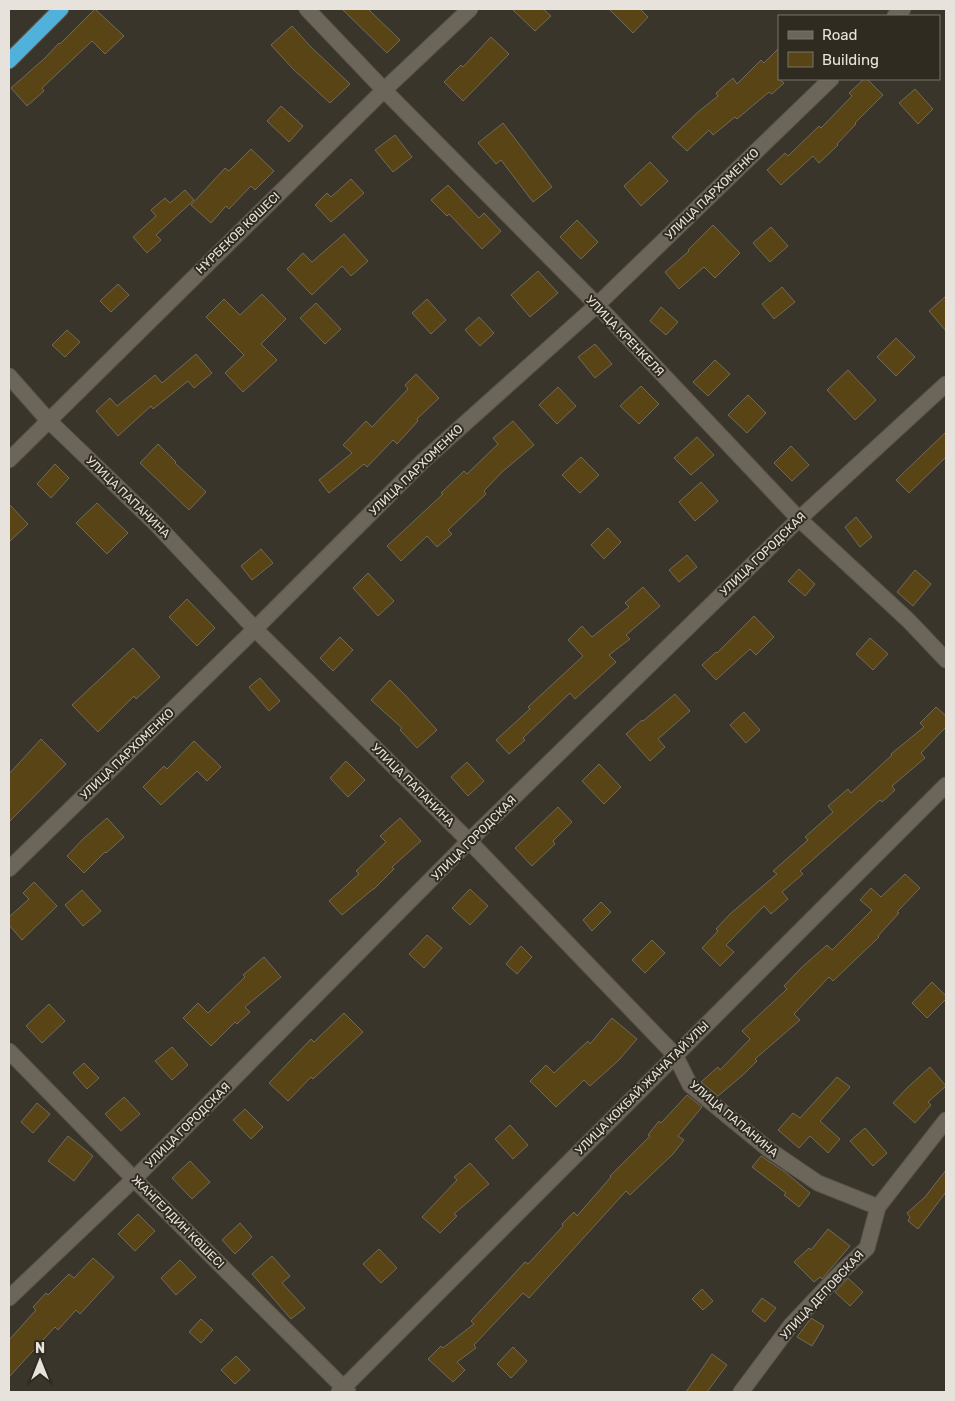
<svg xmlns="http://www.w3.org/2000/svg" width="955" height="1401" font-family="Rubik,sans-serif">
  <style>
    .building { fill: #584415; stroke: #706a5e }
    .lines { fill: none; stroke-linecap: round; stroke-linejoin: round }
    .minor-casing { stroke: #58544b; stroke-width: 17 }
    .highway-casing { stroke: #58544b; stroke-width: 17 }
    .minor { stroke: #6c665a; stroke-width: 15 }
    .highway { stroke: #50b2da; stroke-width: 15 }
    .labels { text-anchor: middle; stroke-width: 4; stroke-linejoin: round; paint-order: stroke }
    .street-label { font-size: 12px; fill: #e7e3dc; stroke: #302b20 }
  </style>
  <rect width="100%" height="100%" fill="#3a352a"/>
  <!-- building -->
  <path class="building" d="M95,9L124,36L105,54L92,41L42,88L44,91L27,106L11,88L45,58L59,43L60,44Z
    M342,9H368L400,40L387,53Z
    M512,9H543L551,16L535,31Z
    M609,9H640L648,17L633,33Z
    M292,26L311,47L350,84L330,103L293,69L271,45Z
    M491,37L509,54L463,101L444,82L461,65L463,67Z
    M779,48V79L784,83L772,94L769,92L737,119L735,117L713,135L709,130L687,151L672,137L698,112L718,96L716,93L733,78L737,84L761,60L764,63Z
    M864,79H867L883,95L855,123L856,124L837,144L838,145L819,163L813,156L781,185L767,170L785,153L788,156L819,126L821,128L852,96L849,93Z
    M915,89L933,109L918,124L899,103Z
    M281,106L303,126L289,142L267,121Z
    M503,123L552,187L533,202L501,160L496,164L478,143Z
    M395,135L412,157L393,172L375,150Z
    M251,149L274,171L255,190L251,186L229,209L226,206L211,223L191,205L225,168L229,171Z
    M650,162L668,181L641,206L624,186Z
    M351,179L364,193L331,222L315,205L327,193L331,197Z
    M448,185L479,218L484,213L501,231L482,249L449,214L447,216L431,200Z
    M185,190L194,200L156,235L161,240L147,253L133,237L156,216L151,210L165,198L170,203Z
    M577,220L598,242L581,259L560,237Z
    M713,225L740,253L715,278L704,267L679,289L665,272L689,251L688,250Z
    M771,227L788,246L770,262L753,243Z
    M344,234L368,261L351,276L342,266L312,295L287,269L303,253L312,262Z
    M538,271L558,293L530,317L511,295Z
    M118,284L129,295L111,312L100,301Z
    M782,287L795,302L774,319L762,304Z
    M262,294L286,319L261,344L277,360L243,392L225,373L244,355L206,317L224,299L240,315Z
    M946,296V331L929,311Z
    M427,299L446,320L431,334L412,313Z
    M316,303L341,329L325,344L300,318Z
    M661,307L678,322L666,335L650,321Z
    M479,317L494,333L480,346L465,330Z
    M67,330L80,342L65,357L52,345Z
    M896,338L915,357L896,376L877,357Z
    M595,344L612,364L595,378L578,357Z
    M196,354L212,373L194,388L188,381L153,409L151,406L118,436L96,411L110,398L117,406L155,375L162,383Z
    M715,360L730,374L708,396L693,382Z
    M848,370L876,400L855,420L827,390Z
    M416,374L439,398L417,419L418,421L397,444L393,440L367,467L364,464L329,493L319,480L352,453L343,445L366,421L372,427L408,389L405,385Z
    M641,386L659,404L639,424L620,406Z
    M558,387L576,406L557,424L539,405Z
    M748,395L766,413L747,433L728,415Z
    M513,421L534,445L502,472L484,491L486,494L448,530L452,534L437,547L427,536L401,561L387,546L443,494L441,493L464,471L467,474L498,444L493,438Z
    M946,432V457L909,493L896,480Z
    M697,437L714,455L691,475L674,458Z
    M158,444L176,462L175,463L206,492L189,510L140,463Z
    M791,446L809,465L792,481L774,463Z
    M581,457L599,475L580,493L562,475Z
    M55,464L69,478L51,498L37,484Z
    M701,482L718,501L695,521L679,502Z
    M97,503L128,533L107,554L76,523Z
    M9,504L28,524L9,542Z
    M856,517L872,537L860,547L845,527Z
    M608,528L621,542L604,559L591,545Z
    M261,549L273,563L252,580L241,566Z
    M687,555L697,567L679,582L669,570Z
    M799,569L815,584L805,596L788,581Z
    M915,570L931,584L913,606L897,592Z
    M368,573L394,601L378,616L353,588Z
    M643,587L660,606L626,635L630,639L609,655L616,662L575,699L570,693L523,738L525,740L509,754L496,740L530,709L528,707L583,656L568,640L582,626L592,637L629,607L625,603Z
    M187,599L215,628L197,646L169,617Z
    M754,616L774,637L756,655L750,649L716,680L702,665L716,652L717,653Z
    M340,637L353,650L333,671L320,658Z
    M870,638L888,654L873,670L856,654Z
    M133,648L160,677L136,699L134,696L98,732L72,705Z
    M260,678L280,701L269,711L249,687Z
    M390,680L405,695L437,730L417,748L400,730L402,728L371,700Z
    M675,694L690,711L658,739L665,747L650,761L626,734L642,720L643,721Z
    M936,707L946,716V727L921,753L925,758L892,786L895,790L882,802L880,800L800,871L803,874L782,892L788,899L771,914L764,906L726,945L734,952L720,966L702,948L718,931L716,929L730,914L777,874L773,871L808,840L805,837L833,812L828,806L848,789L851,793L892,755L891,754L924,727L920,723Z
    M744,712L760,730L746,743L730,725Z
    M41,739L66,764L9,822V774Z
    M194,741L221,767L207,781L197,771L161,805L143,787L164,766L167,769Z
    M346,761L365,780L348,797L330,778Z
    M467,762L484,781L468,796L451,777Z
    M599,764L621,787L604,804L582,781Z
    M558,807L572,822L553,841L555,844L532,866L515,848Z
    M107,818L124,837L106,853L105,852L84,873L67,856L84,838Z
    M400,818L421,841L392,867L394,869L374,889H373L342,915L329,901L359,874L356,871L386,842L380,836Z
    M905,874L920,888L897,912L899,913L878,936L879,937L833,981L829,977L794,1014L800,1020L755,1059L757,1061L744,1074L718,1096L701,1082L718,1067L720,1070L750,1039L742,1031L787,989L784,986L801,968L827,945L832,950L872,910L860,900L871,888L881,897Z
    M34,882L57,906L22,940L9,925V917L29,899L23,893Z
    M470,889L488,906L470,925L452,908Z
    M82,890L101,911L83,926L65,905Z
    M601,902L611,912L592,931L583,920Z
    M427,935L442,948L424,968L409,954Z
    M652,940L665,953L645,973L632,960Z
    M521,946L532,957L517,974L506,964Z
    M264,957L281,977L245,1007L250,1012L237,1024L235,1022L211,1046L183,1018L198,1003L208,1013L245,977L243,975Z
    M932,982L946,996V999L927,1018L912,1003Z
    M49,1004L65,1021L42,1043L26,1026Z
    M344,1013L363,1032L313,1079L311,1077L288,1101L269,1083L311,1039L314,1042Z
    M612,1018L637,1039L619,1060L590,1086L584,1080L556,1107L530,1081L546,1065L554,1073L588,1041L590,1044Z
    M172,1047L188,1065L172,1080L155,1061Z
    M84,1063L99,1078L87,1089L73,1073Z
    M930,1067L946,1086L928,1102L931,1105L915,1123L893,1103L908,1087Z
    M837,1077L850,1087L820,1121L840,1139L828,1153L810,1136L799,1148L778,1130L793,1113L800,1118Z
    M687,1095L702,1107L678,1136L684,1140L673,1154L630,1195L626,1191L529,1298L523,1293L474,1345L476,1348L457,1362L465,1370L453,1382L428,1359L441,1346L443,1348L474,1324L471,1321L525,1262L528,1264L563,1226L562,1224L574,1212L577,1216L611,1177L610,1176L650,1136L648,1135L659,1121L661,1123Z
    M124,1097L140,1114L121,1131L105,1114Z
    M37,1103L50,1114L33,1133L21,1122Z
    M245,1109L263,1127L251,1139L233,1120Z
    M510,1125L528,1145L513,1159L495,1139Z
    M865,1128L887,1153L873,1166L850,1141Z
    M68,1136L93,1156L74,1181L48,1161Z
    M761,1156L785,1172L810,1193L799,1207L784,1195L786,1193L752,1167Z
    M190,1161L210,1182L192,1199L172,1178Z
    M470,1163L489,1184L454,1214L457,1216L440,1233L422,1217L457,1180L454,1177Z
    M946,1170V1192L918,1229L908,1221L910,1217L907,1213L925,1197Z
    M138,1214L155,1231L135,1251L118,1234Z
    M240,1223L252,1237L235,1254L222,1240Z
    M828,1229L850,1246L822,1279L820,1277L814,1282L794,1262L809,1248L811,1250Z
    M379,1249L397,1268L381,1283L363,1264Z
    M272,1256L290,1276L282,1283L305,1308L291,1319L252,1274Z
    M93,1258L114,1277L80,1314L76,1310L58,1330L55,1327L9,1377V1340L36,1310L33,1307L46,1293L48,1295L69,1274L74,1278Z
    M180,1260L196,1277L176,1295L161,1278Z
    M848,1278L863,1292L850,1306L835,1292Z
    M702,1289L713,1301L703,1310L692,1299Z
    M762,1298L776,1308L765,1322L752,1311Z
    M811,1318L824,1326L812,1346L797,1337Z
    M201,1319L213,1330L201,1343L189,1332Z
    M513,1347L527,1361L511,1378L497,1364Z
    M712,1354L727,1365L707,1392H686Z
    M236,1356L250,1370L235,1384L221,1370Z"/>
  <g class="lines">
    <defs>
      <path id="minor" d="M307,9L384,90L597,305L799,519L909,621L946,660
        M895,16L903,9
        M9,376L48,420L156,524L255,629L469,841L675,1055L690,1085L768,1149L818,1183L878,1207
        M9,460L384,90L470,9
        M9,869L255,629L423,461L597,305L831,79
        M9,1051L134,1179L348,1392
        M9,1298L134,1179L469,841L799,519L946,384
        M339,1392L946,785
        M741,1392L791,1325L842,1271L867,1248L878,1207L946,1120"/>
      <path id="highway" d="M9,61L61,9"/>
    </defs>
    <!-- minor casing -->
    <use href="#minor" class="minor-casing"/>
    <!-- highway casing -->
    <use href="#highway" class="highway-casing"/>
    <!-- minor -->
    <use href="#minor" class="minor"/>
    <!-- highway -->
    <use href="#highway" class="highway"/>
  </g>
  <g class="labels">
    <!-- street labels -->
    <g class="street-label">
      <text transform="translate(712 194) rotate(-44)" y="4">УЛИЦА ПАРХОМЕНКО</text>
      <text transform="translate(238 233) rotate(-44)" y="4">НҰРБЕКОВ КӨШЕСІ</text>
      <text transform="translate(625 336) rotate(46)" y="4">УЛИЦА КРЕНКЕЛЯ</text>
      <text transform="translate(416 470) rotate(-44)" y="4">УЛИЦА ПАРХОМЕНКО</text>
      <text transform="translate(128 497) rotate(44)" y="4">УЛИЦА ПАПАНИНА</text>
      <text transform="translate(763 554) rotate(-44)" y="4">УЛИЦА ГОРОДСКАЯ</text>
      <text transform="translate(127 754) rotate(-44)" y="4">УЛИЦА ПАРХОМЕНКО</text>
      <text transform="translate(413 785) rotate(45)" y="4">УЛИЦА ПАПАНИНА</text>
      <text transform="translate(474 838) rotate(-45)" y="4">УЛИЦА ГОРОДСКАЯ</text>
      <text transform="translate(642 1088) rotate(-45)" y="4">УЛИЦА КОКБАЙ ЖАНАТАЙ УЛЫ</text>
      <text transform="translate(734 1119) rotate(40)" y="4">УЛИЦА ПАПАНИНА</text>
      <text transform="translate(188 1125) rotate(-45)" y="4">УЛИЦА ГОРОДСКАЯ</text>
      <text transform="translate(178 1222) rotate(45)" y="4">ЖАНГЕЛДИН КӨШЕСІ</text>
      <text transform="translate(822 1295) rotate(-47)" y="4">УЛИЦА ДЕПОВСКАЯ</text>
    </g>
  </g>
  <!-- border -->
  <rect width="955" height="1401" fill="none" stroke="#e7e3dc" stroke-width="20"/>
  <!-- legend -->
  <rect x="778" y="15" width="162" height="65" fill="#302b20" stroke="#79756b"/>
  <rect x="788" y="31" width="25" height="8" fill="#6c665a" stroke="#79756b"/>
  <text x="822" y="40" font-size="15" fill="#e7e3dc">Road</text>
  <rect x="788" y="52" width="25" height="15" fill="#584415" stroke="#79756b"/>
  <text x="822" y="65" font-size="15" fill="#e7e3dc">Building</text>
  <!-- north arrow -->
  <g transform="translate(40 1361)" stroke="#302b20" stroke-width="4" paint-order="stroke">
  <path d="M0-4L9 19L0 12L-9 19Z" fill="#e7e3dc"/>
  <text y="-8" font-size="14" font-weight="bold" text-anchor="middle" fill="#e7e3dc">N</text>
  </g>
</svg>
